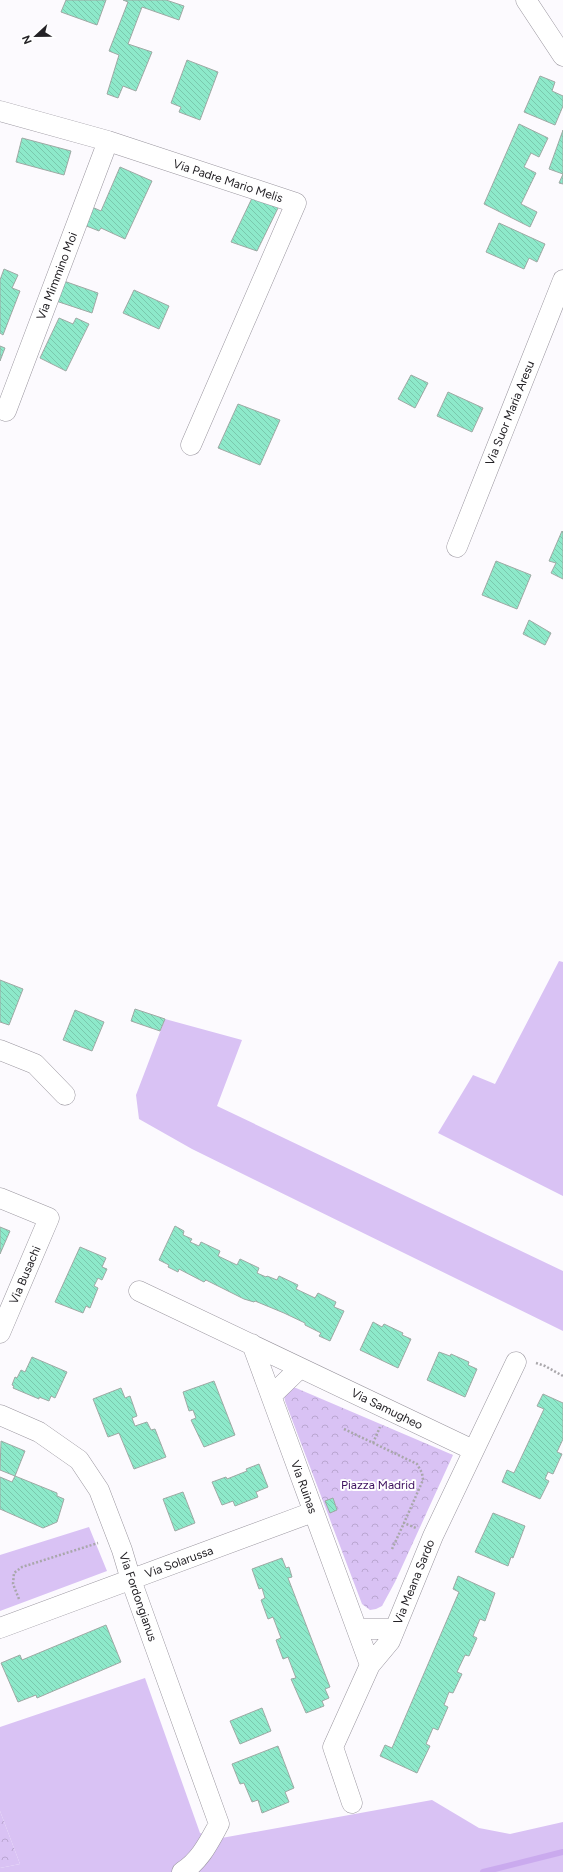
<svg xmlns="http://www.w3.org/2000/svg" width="563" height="1872" font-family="Figtree,sans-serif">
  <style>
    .green { fill: #d9c2f4 }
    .park { fill: url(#park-crowns) }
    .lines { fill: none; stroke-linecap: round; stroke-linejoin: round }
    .stream { stroke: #caaaee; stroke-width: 6 }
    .building { fill: url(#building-back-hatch); stroke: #9ea9a4 }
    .minor-casing { stroke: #99959e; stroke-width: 21 }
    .path { stroke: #a9a7ab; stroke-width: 2.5; stroke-dasharray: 2 2; stroke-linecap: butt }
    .minor { stroke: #fff; stroke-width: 20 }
    .labels { text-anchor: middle; stroke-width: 4; stroke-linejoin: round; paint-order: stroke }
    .street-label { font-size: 12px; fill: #242226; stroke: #fff }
    .park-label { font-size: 12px; fill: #3f1260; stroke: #fff }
  </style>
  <defs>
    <pattern id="park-crowns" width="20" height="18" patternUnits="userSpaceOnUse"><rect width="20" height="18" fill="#d9c2f4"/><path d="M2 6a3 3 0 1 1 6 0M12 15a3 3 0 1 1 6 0" fill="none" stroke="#baa6d1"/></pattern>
    <pattern id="building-back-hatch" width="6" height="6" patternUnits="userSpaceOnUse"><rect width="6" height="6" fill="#8de9ca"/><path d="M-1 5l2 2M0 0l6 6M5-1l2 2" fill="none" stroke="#7ac8ad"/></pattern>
  </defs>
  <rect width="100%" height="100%" fill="#fcfafe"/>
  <!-- green -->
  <path class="green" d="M559,961L563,962V1196L438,1133L473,1075L495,1084Z
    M165,1019L242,1040L217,1106L563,1271V1331L192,1149L139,1119L136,1095Z
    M89,1527L107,1571L0,1611V1555Z
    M145,1678L200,1833L216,1839L432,1800L479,1828L510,1834L563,1822V1872H0V1868L20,1864L0,1811V1727Z"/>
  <!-- park -->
  <path class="park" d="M291,1388H296L453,1455L395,1582L382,1606L376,1609L370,1610L362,1604L285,1401L284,1396Z
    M0,1811L20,1864L0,1868Z"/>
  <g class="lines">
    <!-- stream -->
    <path class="stream" d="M483,1872L563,1852"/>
  </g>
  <!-- building -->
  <path class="building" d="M66,0H106L97,25L61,12Z
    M123,0H166L184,6L179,20L142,7L128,44L152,52L136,91L123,86L118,98L107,94L119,55L109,51L128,2Z
    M187,60L218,72L200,120L179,112L181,107L171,103Z
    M540,76L555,82L552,91L563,96V106L555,125L524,112Z
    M519,124L548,138L539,157L531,153L524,167L536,173L521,204L537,212L530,227L484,204Z
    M563,130V184L559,183L563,174L549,169Z
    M22,138L71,151L64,175L16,162Z
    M120,167L152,181L125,239L101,228L99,231L84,225L92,207L101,211Z
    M253,196L279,206L257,251L231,242Z
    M499,223L545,244L537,262L529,258L524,269L486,252Z
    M4,269L18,275L12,288L20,291L3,335L0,333V280Z
    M61,280L98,293L92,313L53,300Z
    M134,290L169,306L159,329L123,313Z
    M59,318L73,324L76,318L89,324L66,371L40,358Z
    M0,346L5,348L0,361Z
    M411,375L428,383L415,408L398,399Z
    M448,392L483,408L472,432L437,416Z
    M238,404L280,420L260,465L218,448Z
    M562,531L563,532V579L551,573L556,563L549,561Z
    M496,561L531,575L517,609L482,595Z
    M529,620L551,633L545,645L523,634Z
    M0,980L23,989L9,1025L0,1022Z
    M135,1009L165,1019L160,1031L131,1021Z
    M75,1010L104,1022L92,1051L63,1040Z
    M175,1226L184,1231L183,1235L192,1239L190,1242L199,1246L201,1242L220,1251L218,1256L237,1265L240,1259L259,1268L257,1273L266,1277L267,1276L277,1280L279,1276L298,1285L296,1289L315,1298L318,1293L336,1302L334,1307L344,1311L330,1341L319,1336L321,1333L305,1325V1323L284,1313L255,1301L254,1302L244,1299L206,1280L204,1282L179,1269L178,1272L168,1267L169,1265L159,1260Z
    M0,1227L10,1231L0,1254Z
    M80,1247L106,1258L102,1267L107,1269L102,1280L98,1278L94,1286L98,1288L90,1308L86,1306L83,1313L55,1302Z
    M373,1322L382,1327L384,1324L403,1333L402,1335L411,1339L398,1368L360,1350Z
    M439,1352L450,1356L451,1354L469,1362L468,1365L477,1369L465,1397L427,1380Z
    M32,1357L67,1372L55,1398L51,1396L49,1401L39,1397V1399L13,1388L14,1386L12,1385L15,1377L17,1378L21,1370L25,1372Z
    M214,1381L235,1435L204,1447L191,1420L196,1418L193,1410L189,1411L183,1392Z
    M121,1388L125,1398L130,1396L137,1416L132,1418L135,1426L147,1422L151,1430L155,1429L166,1457L134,1469L119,1433L108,1437L93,1399Z
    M543,1394L563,1403V1439L557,1452L562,1454L553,1474L548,1472L545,1479L549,1481L540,1499L502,1482L507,1470L514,1473L544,1409L537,1406Z
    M1,1441L25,1451L15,1476L0,1470Z
    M259,1464L268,1487L256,1492L258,1497L235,1506L233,1501L222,1505L212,1482L226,1477L227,1479L247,1471L246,1469Z
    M15,1476L57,1493V1496L64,1499L57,1522L43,1528L0,1509V1477L12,1482Z
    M183,1492L195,1523L175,1531L163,1499Z
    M333,1498L337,1510L330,1513L325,1501Z
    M493,1513L525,1526L513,1558L511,1557L508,1566L475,1552Z
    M282,1558L286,1568L289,1567L292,1577L288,1578L330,1687L325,1689L329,1698L322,1701L324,1706L306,1713L291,1679L296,1678L288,1657L283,1659L276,1640L281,1638L273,1617L268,1619L261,1600L265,1598L262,1588L259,1589L252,1569Z
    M458,1576L495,1593L485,1621L480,1619L473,1636L477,1638L469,1656L465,1655L457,1672L462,1674L453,1693L449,1692L444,1705L448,1707L438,1730L433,1728L426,1744L430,1746L417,1773L380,1756L385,1745L392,1748L459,1592L453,1589Z
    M106,1625L121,1662L37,1698L36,1695L18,1702L1,1663L20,1655L22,1660Z
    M262,1708L271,1731L240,1744L230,1721Z
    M278,1746L294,1788L285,1792L289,1802L262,1813L258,1800L252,1802L244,1783L240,1784L232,1764Z"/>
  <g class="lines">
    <defs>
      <path id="minor" d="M526,0L563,56
        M0,111L108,141L296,203L191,445
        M0,409L6,411L108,141
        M457,547L563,280
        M0,1050L35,1064L65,1095
        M0,1198L49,1218L0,1333
        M139,1291L473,1450
        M252,1344L370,1665
        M271,1396L300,1368
        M0,1415L39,1432L79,1460L99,1490L122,1550L131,1580L219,1824C209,1842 200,1861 182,1872
        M0,1628L313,1512
        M357,1629H395
        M352,1803L333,1747L370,1665L390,1641L433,1536L516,1362"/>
    </defs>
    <!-- minor casing -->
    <use href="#minor" class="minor-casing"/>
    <!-- path -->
    <path class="path" d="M536,1363L545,1366L563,1376
      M344,1429L417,1464L422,1473L423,1480L404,1523L416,1528
      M373,1443L380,1427
      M392,1549L404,1523
      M19,1599L13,1584L14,1573L22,1567L98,1543"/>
    <!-- minor -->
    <use href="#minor" class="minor"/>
  </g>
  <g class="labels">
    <!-- street labels -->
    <g class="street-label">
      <text transform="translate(228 181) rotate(18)" y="4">Via Padre Mario Melis</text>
      <text transform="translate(57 276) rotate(-69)" y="4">Via Mimmino Moi</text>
      <text transform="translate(510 413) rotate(-68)" y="4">Via Suor Maria Aresu</text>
      <text transform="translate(25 1275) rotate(-67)" y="4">Via Busachi</text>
      <text transform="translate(387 1409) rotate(26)" y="4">Via Samugheo</text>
      <text transform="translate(304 1487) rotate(70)" y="4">Via Ruinas</text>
      <text transform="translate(179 1562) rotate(-20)" y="4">Via Solarussa</text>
      <text transform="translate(414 1582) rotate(-68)" y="4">Via Meana Sardo</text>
      <text transform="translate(138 1597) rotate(71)" y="4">Via Fordongianus</text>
    </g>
    <!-- park labels -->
    <g class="park-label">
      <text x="378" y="1489">Piazza Madrid</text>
    </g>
  </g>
  <!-- north arrow -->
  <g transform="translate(36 36) rotate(248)" stroke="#ffffff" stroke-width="3" paint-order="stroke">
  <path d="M0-3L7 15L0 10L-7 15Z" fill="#242226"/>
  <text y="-6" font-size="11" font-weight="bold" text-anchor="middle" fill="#242226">N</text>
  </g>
</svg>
